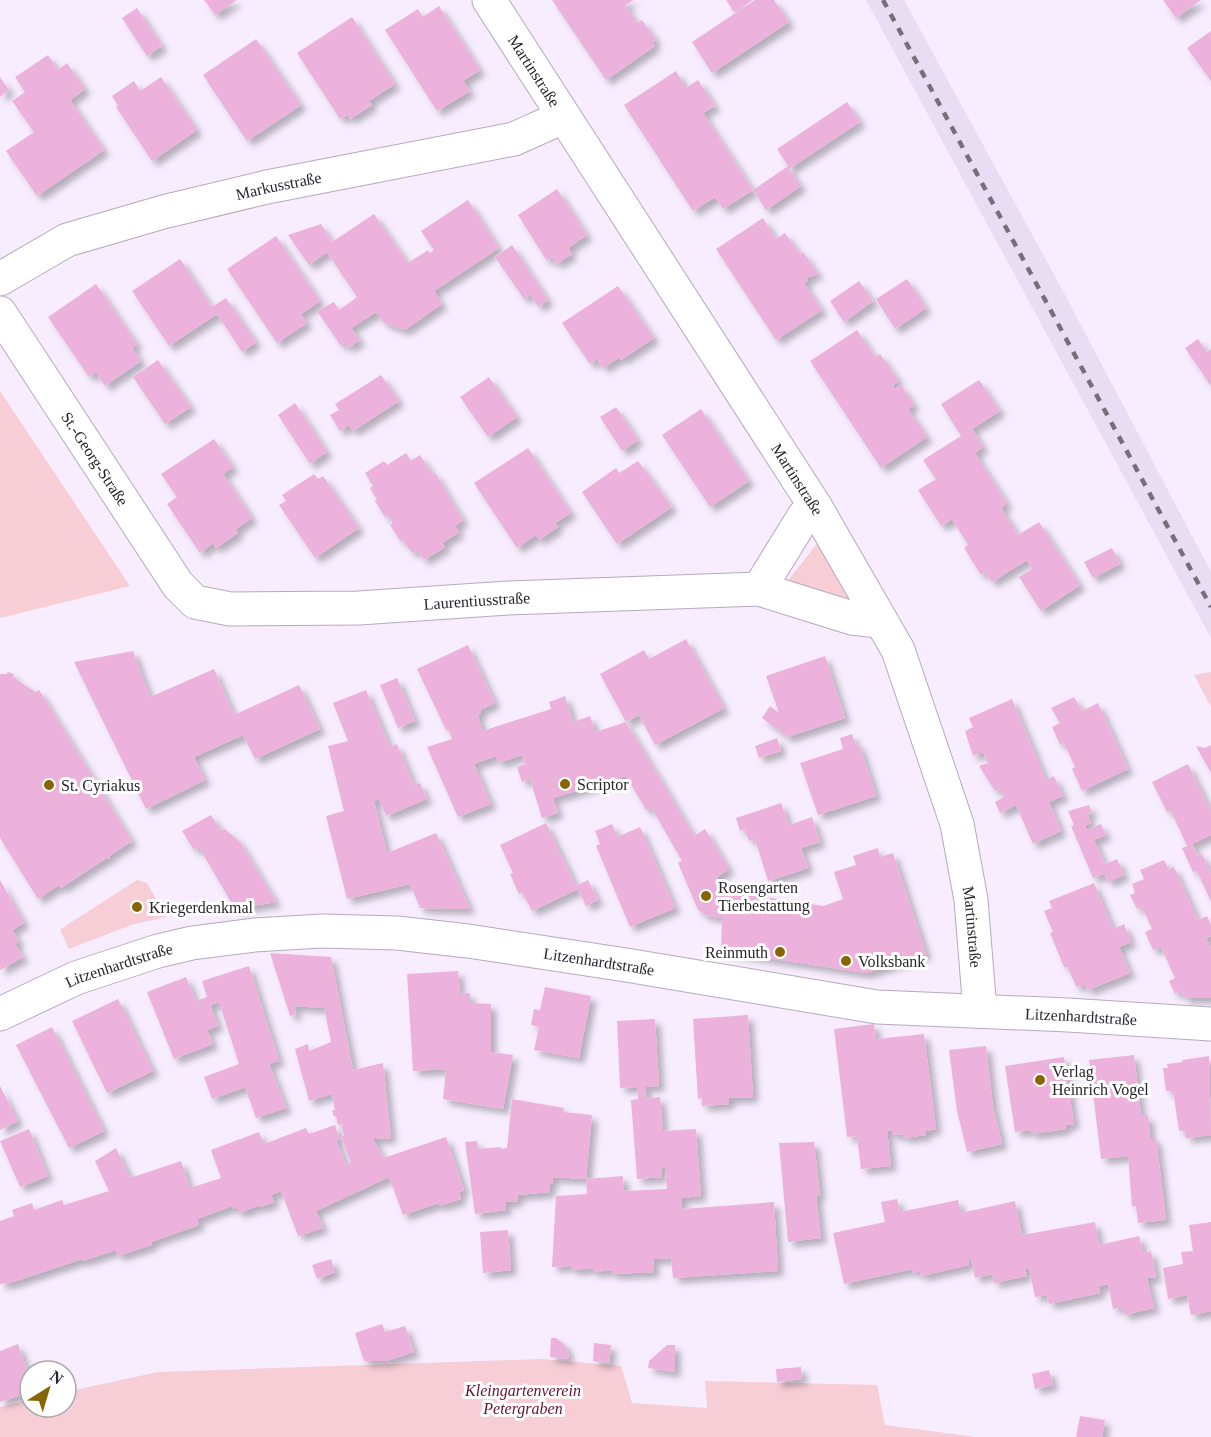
<svg xmlns="http://www.w3.org/2000/svg" width="1211" height="1437" font-family="'Times New Roman',serif">
  <style>
    .built { fill: #e9ddf3 }
    .green { fill: #f7cdd6 }
    .building { fill: #ecb2db; filter: url(#shadow) }
    .lines { fill: none; stroke-linecap: round; stroke-linejoin: round }
    .street-casing { stroke: #b5aabe; stroke-width: 35 }
    .secondary-casing { stroke: #b5aabe; stroke-width: 35 }
    .street { stroke: #fff; stroke-width: 33 }
    .secondary { stroke: #fff; stroke-width: 33 }
    .rail { stroke: #756f7b; stroke-width: 4.5; stroke-dasharray: 8 8; stroke-linecap: butt }
    .poi-dot { fill: #896501; stroke: #fff; stroke-width: 2 }
    .labels { text-anchor: middle; stroke-width: 6; stroke-linejoin: round; paint-order: stroke }
    .street-label { font-size: 16px; fill: #29252d; stroke: #fff }
    .poi-label { font-size: 16px; fill: #29252d; stroke: #fff; text-anchor: start }
    .park-label { font-size: 16px; font-style: italic; fill: #641231; stroke: #fff }
  </style>
  <defs>
    <filter id="shadow"><feDropShadow dx="5.5" dy="5.5" stdDeviation="3" flood-color="#0004"/></filter>
  </defs>
  <rect width="100%" height="100%" fill="#f7edfe"/>
  <!-- built -->
  <path class="built" d="M866,0H904L1063,291L1211,572V638Z"/>
  <!-- green -->
  <path class="green" d="M0,391L130,586L0,618Z
    M821,543L849,597L848,598L791,582L789,579L817,544Z
    M1211,672V707L1194,675Z
    M137,880L147,883L166,917L131,925L69,949L60,930L64,927Z
    M542,1359L621,1366L632,1403L707,1408L705,1381L877,1385L885,1425L976,1437H0V1407L30,1400V1407H66V1392L158,1372Z"/>
  <!-- building -->
  <path class="building" d="M204,0H237L215,15Z
    M552,0H634L625,5L637,23L642,20L656,40L652,43L655,46L606,80Z
    M726,0H753L734,12Z
    M755,0H774L789,22L712,73L692,42Z
    M1163,0H1201L1176,18Z
    M439,6L480,70L463,81L470,91L437,111L385,30L418,9L423,17Z
    M137,8L162,46L147,56L122,18Z
    M352,17L395,84L369,101L372,105L350,119L348,115L340,119L297,53Z
    M1211,31V81L1187,48Z
    M256,39L301,105L247,141L203,75Z
    M48,55L58,70L67,63L85,89L70,100L104,150L37,196L6,151L34,132L12,101L25,92L15,77Z
    M676,71L686,88L698,80L715,106L703,113L753,190L723,209L715,197L693,211L624,105Z
    M0,77L9,90L0,97Z
    M161,77L197,130L152,161L116,107L118,106L112,96L134,81L140,91Z
    M847,102L860,122L789,169L801,186L766,210L753,190L788,166L777,149Z
    M557,189L587,235L568,248L572,254L556,264L552,257L547,261L518,215Z
    M468,200L499,248L434,291L442,304L405,330L384,323L376,312L351,328L360,340L348,348L345,342L341,346L317,311L334,302L339,310L357,297L327,252L309,265L288,235L321,224L332,242L374,214L408,263L428,250L430,253L434,250L421,231Z
    M763,218L776,239L785,233L800,254L803,252L818,274L806,278L808,281L804,283L822,310L776,340L716,249Z
    M276,236L320,301L301,314L307,323L277,343L227,269Z
    M512,245L548,300L538,307L530,294L524,299L495,257Z
    M180,259L212,307L226,298L256,342L242,352L217,314L169,346L132,291Z
    M907,279L926,308L895,329L876,299Z
    M859,281L873,301L844,322L830,301Z
    M96,284L137,344L132,348L141,361L105,386L96,372L89,377L48,317Z
    M618,286L654,338L621,360L620,357L603,368L597,359L590,364L562,323Z
    M857,330L875,357L880,354L899,381L893,385L895,389L901,385L914,405L908,409L927,437L881,468L810,361Z
    M1198,339L1207,352L1211,349V386L1185,348Z
    M158,360L191,407L165,424L133,377Z
    M381,375L399,401L353,431L349,425L340,431L330,415L339,410L335,404Z
    M489,377L517,417L488,437L460,397Z
    M979,380L1000,411L972,429L983,447L975,453L1007,503L1001,508L1018,535L1039,522L1080,585L1041,611L1019,577L1032,569L1027,560L992,582L985,572L981,575L964,548L968,545L952,519L941,526L918,490L936,479L923,460L961,436L941,404Z
    M295,403L327,452L310,464L278,415Z
    M616,407L638,440L622,451L600,417Z
    M701,409L749,481L710,507L662,435Z
    M214,439L233,467L223,474L252,518L236,529L238,533L216,548L213,543L200,553L167,504L177,497L161,474Z
    M528,448L571,513L555,523L558,527L539,540L536,535L517,548L474,483Z
    M406,453L411,461L420,455L432,474L435,473L463,520L455,526L459,532L442,543L445,547L424,560L417,550L412,553L403,540L401,542L390,525L393,523L388,516L385,517L375,501L377,500L370,488L373,486L365,473L384,461L387,465Z
    M638,461L672,507L617,544L582,492L616,468L619,473Z
    M314,474L318,479L323,476L359,528L315,558L279,505L286,501L282,495Z
    M1112,548L1120,564L1093,578L1084,562Z
    M686,639L724,708L655,745L639,715L626,722L694,836L705,829L729,869L717,877L724,891L823,906L843,899L834,872L856,865L853,856L878,848L880,857L893,853L926,954L866,973L721,951L722,918L707,916L698,910L678,863L682,861L651,807L646,810L626,776L553,798L558,813L542,818L530,779L522,782L517,767L525,764L522,755L498,763L496,756L474,764L491,804L458,817L427,747L452,739L449,729L446,730L417,669L468,645L495,703L480,710L481,713L478,715L482,731L551,709L549,702L565,696L573,722L590,716L595,732L626,722L600,674L644,650L649,659Z
    M133,651L150,697L214,669L234,715L299,685L320,729L255,759L243,735L194,757L205,780L146,809L74,662Z
    M825,656L845,718L788,737L762,718L770,706L779,713L766,676Z
    M8,672L14,674L13,677L35,692L39,690L132,841L109,856L110,858L105,859L61,888L59,885L38,899L0,838V674H6Z
    M397,678L415,721L398,728L380,685Z
    M366,690L390,747L397,744L414,785L420,783L427,799L386,816L379,799L374,801L387,853L436,833L470,909L420,908L410,884L347,899L326,816L344,811L328,746L348,741L333,703Z
    M1074,697L1082,711L1098,703L1128,769L1082,791L1072,769L1075,767L1064,743L1060,745L1052,727L1060,723L1051,708Z
    M1012,699L1046,780L1054,776L1063,796L1049,802L1061,831L1033,844L1016,805L1000,813L995,802L1004,797L1000,789L995,791L979,766L988,763L983,752L973,756L965,731L973,727L969,718Z
    M852,734L856,745L859,744L876,796L818,815L800,763L843,749L840,738Z
    M777,738L781,751L759,758L755,746Z
    M1211,745V773L1196,746L1205,748Z
    M1188,764L1211,812V835L1192,844L1198,856L1202,854L1211,875V902L1197,871L1193,872L1182,848L1187,846L1171,811L1167,812L1152,782Z
    M781,803L789,825L812,817L820,842L801,848L808,868L768,881L755,839L749,841L745,829L740,831L736,818Z
    M1089,805L1092,812L1087,814L1091,823L1085,826L1087,830L1101,824L1106,835L1094,840L1105,864L1117,859L1124,875L1108,882L1104,874L1093,878L1071,826L1074,825L1068,811Z
    M211,815L221,831L225,829L240,842L276,902L235,909L199,847L194,850L182,831Z
    M546,823L576,886L588,880L598,900L586,906L578,889L532,911L522,892L519,894L510,874L513,873L500,845Z
    M612,824L617,837L640,827L675,908L630,927L596,846L600,844L595,831Z
    M1164,860L1169,870L1174,867L1198,920L1207,916L1211,925V936L1206,938L1211,949V998H1185L1181,991L1175,994L1169,981L1175,978L1161,947L1153,950L1145,932L1152,929L1142,907L1137,909L1130,895L1135,893L1132,884L1144,879L1140,870Z
    M0,880L24,923L12,930L19,941L15,944L23,957L0,970Z
    M1094,883L1113,929L1124,924L1131,942L1119,947L1130,973L1088,990L1085,984L1076,987L1068,967H1064L1050,933L1053,932L1044,911L1052,908L1049,901Z
    M270,953L331,957L353,1070L383,1063L391,1138L373,1139L383,1158L446,1137L464,1190L459,1192L461,1199L439,1206V1203L403,1215L389,1177L316,1211L323,1228L298,1236L281,1191L271,1195L274,1202L261,1207L260,1205L239,1213L237,1207L233,1209L232,1206L197,1219L199,1225L151,1242L152,1245L118,1256L116,1250L83,1261L82,1259L13,1282L0,1284V1221L14,1216L12,1210L32,1203L34,1210L62,1200L64,1205L109,1191L95,1161L116,1148L130,1178L181,1161L190,1188L221,1178L211,1150L259,1132L264,1144L306,1128L309,1134L335,1125L339,1139L336,1140L346,1165L351,1162L343,1142L341,1136H344L342,1124L338,1125L336,1116L334,1117L332,1110H335L332,1094L309,1101L295,1049L308,1044L309,1051L331,1042L324,1008L294,1006L296,1015L290,1016Z
    M249,966L279,1061L269,1064L286,1108L256,1118L245,1087L212,1099L204,1077L239,1064L219,1002L210,1005L218,1026L207,1030L213,1044L174,1059L147,992L186,977L196,1001L207,997L202,981Z
    M458,971L460,994L470,993V1003L491,1004V1052L513,1055L503,1109L443,1099L446,1069L413,1071L407,974Z
    M545,987L591,996L579,1058L534,1050L539,1027L531,1025L534,1009L540,1010Z
    M118,999L153,1071L107,1093L72,1021Z
    M748,1015L753,1097L729,1098V1104L702,1106V1098L698,1099L693,1019Z
    M655,1019L659,1086L645,1087L646,1099L660,1097L663,1131L696,1129L701,1196L681,1198L682,1209L774,1202L778,1271L673,1278L671,1258L653,1259L654,1272L612,1274V1270L593,1272V1268L572,1270L571,1266L552,1267L556,1196L587,1194L586,1179L623,1176L624,1191L667,1189L665,1168H661L662,1177L637,1179L631,1100L638,1099L637,1087L620,1088L617,1021Z
    M874,1024L876,1039L924,1034L936,1129L926,1131V1135L903,1138V1134L892,1135V1130L887,1131L891,1166L861,1169L857,1136L847,1137L834,1029Z
    M52,1027L104,1131L69,1148L16,1045Z
    M986,1046L993,1107L1002,1144L967,1152L957,1111L949,1050Z
    M1134,1055L1141,1116L1148,1115L1150,1138H1156L1166,1220L1138,1223L1136,1206L1132,1207L1128,1156L1101,1159L1089,1060Z
    M1209,1056L1211,1135L1186,1138V1130L1179,1131L1173,1091H1166L1163,1068H1168L1167,1064L1183,1062L1182,1060Z
    M1064,1057L1074,1124L1065,1125L1066,1129L1032,1134L1031,1130L1015,1132L1005,1066Z
    M0,1086L18,1121L0,1130Z
    M512,1099L564,1108L563,1112L592,1115L586,1179L552,1177L553,1184H549L550,1192L517,1195L518,1201L505,1202L506,1210L475,1214L465,1142L477,1141L478,1149L501,1147V1149L507,1148Z
    M29,1129L48,1176L20,1187L0,1141Z
    M814,1142L820,1196L816,1195L821,1238L788,1242L779,1143Z
    M897,1199L900,1212L958,1200L961,1213L1015,1201L1022,1235L1095,1222L1099,1245L1139,1236L1143,1253L1151,1251L1156,1277L1147,1278L1154,1308L1124,1315L1122,1307L1113,1309L1108,1284L1099,1286L1100,1293L1049,1304L1047,1295L1035,1297L1029,1268L1025,1269L1027,1276L994,1283L992,1274L975,1278L971,1259L968,1260L969,1265L921,1276L920,1271L913,1273L912,1269L844,1284L833,1233L885,1222L881,1202Z
    M1211,1222V1311L1191,1315L1187,1295L1168,1299L1163,1268L1183,1264L1181,1252L1193,1251L1189,1225Z
    M508,1230L511,1270L483,1273L480,1232Z
    M331,1259L335,1272L317,1279L312,1265Z
    M382,1324L385,1332L405,1326L414,1352L387,1361H364L355,1333Z
    M551,1338H556L564,1344L567,1348L569,1359L550,1357Z
    M594,1343L611,1345L609,1363L593,1361Z
    M18,1344L30,1379V1392L0,1402V1351Z
    M667,1345H675V1372L648,1368L649,1361Z
    M801,1367L802,1379L777,1382L776,1369Z
    M1049,1370L1053,1385L1035,1389L1032,1374Z
    M1080,1416L1105,1420L1102,1437H1076Z"/>
  <g class="lines">
    <defs>
      <g id="street">
        <path id="s1" d="M489,0L815,506L898,650L957,824L971,900L980,1011"/>
        <path id="s2" d="M0,279L67,240L163,212L267,187L514,139L563,117"/>
        <path id="s3" d="M0,313L178,585L195,602L230,609L359,608L508,598L759,589L852,618L879,621"/>
        <path d="M759,589L804,516L815,506"/>
      </g>
      <g id="secondary">
        <path id="s4" d="M0,1014L76,978L158,951L192,943L254,935L322,931L397,933L468,941L626,965L877,1007L1068,1015L1211,1024"/>
      </g>
    </defs>
    <!-- street casing -->
    <use href="#street" class="street-casing"/>
    <!-- secondary casing -->
    <use href="#secondary" class="secondary-casing"/>
    <!-- street -->
    <use href="#street" class="street"/>
    <!-- secondary -->
    <use href="#secondary" class="secondary"/>
    <!-- rail -->
    <path class="rail" d="M883,0L1211,607"/>
  </g>
  <!-- markers -->
  <g class="poi-dot">
    <circle cx="565" cy="784" r="6"/>
    <circle cx="49" cy="785" r="6"/>
    <circle cx="706" cy="896" r="6"/>
    <circle cx="137" cy="907" r="6"/>
    <circle cx="780" cy="952" r="6"/>
    <circle cx="846" cy="961" r="6"/>
    <circle cx="1040" cy="1080" r="6"/>
  </g>
  <g class="labels">
    <!-- street labels -->
    <g class="street-label">
      <text dy="6" stroke="none"><textPath href="#s1" startOffset="84">Martinstraße</textPath></text>
      <text dy="6" stroke="none"><textPath href="#s2" startOffset="296">Markusstraße</textPath></text>
      <text dy="6" stroke="none"><textPath href="#s3" startOffset="174">St.-Georg-Straße</textPath></text>
      <text dy="6" stroke="none"><textPath href="#s1" startOffset="570">Martinstraße</textPath></text>
      <text dy="6" stroke="none"><textPath href="#s3" startOffset="632">Laurentiusstraße</textPath></text>
      <text dy="6" stroke="none"><textPath href="#s1" startOffset="1056">Martinstraße</textPath></text>
      <text dy="6" stroke="none"><textPath href="#s4" startOffset="615">Litzenhardtstraße</textPath></text>
      <text dy="6" stroke="none"><textPath href="#s4" startOffset="129">Litzenhardtstraße</textPath></text>
      <text dy="6" stroke="none"><textPath href="#s4" startOffset="1101">Litzenhardtstraße</textPath></text>
    </g>
    <!-- poi labels -->
    <g class="poi-label">
      <text x="577" y="790">Scriptor</text>
      <text x="61" y="791">St. Cyriakus</text>
      <text x="718" y="893">Rosengarten<tspan x="718" dy="18">Tierbestattung</tspan></text>
      <text x="149" y="913">Kriegerdenkmal</text>
      <text x="768" y="958" text-anchor="end">Reinmuth</text>
      <text x="858" y="967">Volksbank</text>
      <text x="1052" y="1077">Verlag<tspan x="1052" dy="18">Heinrich Vogel</tspan></text>
    </g>
    <!-- park labels -->
    <g class="park-label">
      <text x="523" y="1396">Kleingartenverein<tspan x="523" dy="18">Petergraben</tspan></text>
    </g>
  </g>
  <!-- north arrow -->
  <g transform="translate(48 1389) rotate(37)"><circle r="28" fill="#ffffff" stroke="#a9a8ab" stroke-width="1.5"/>
  <path d="M0-4.5L10 22L0 15L-10 22Z" fill="#896501"/>
  <text y="-9" font-size="16" font-weight="bold" text-anchor="middle" fill="#29252d">N</text>
  </g>
</svg>
